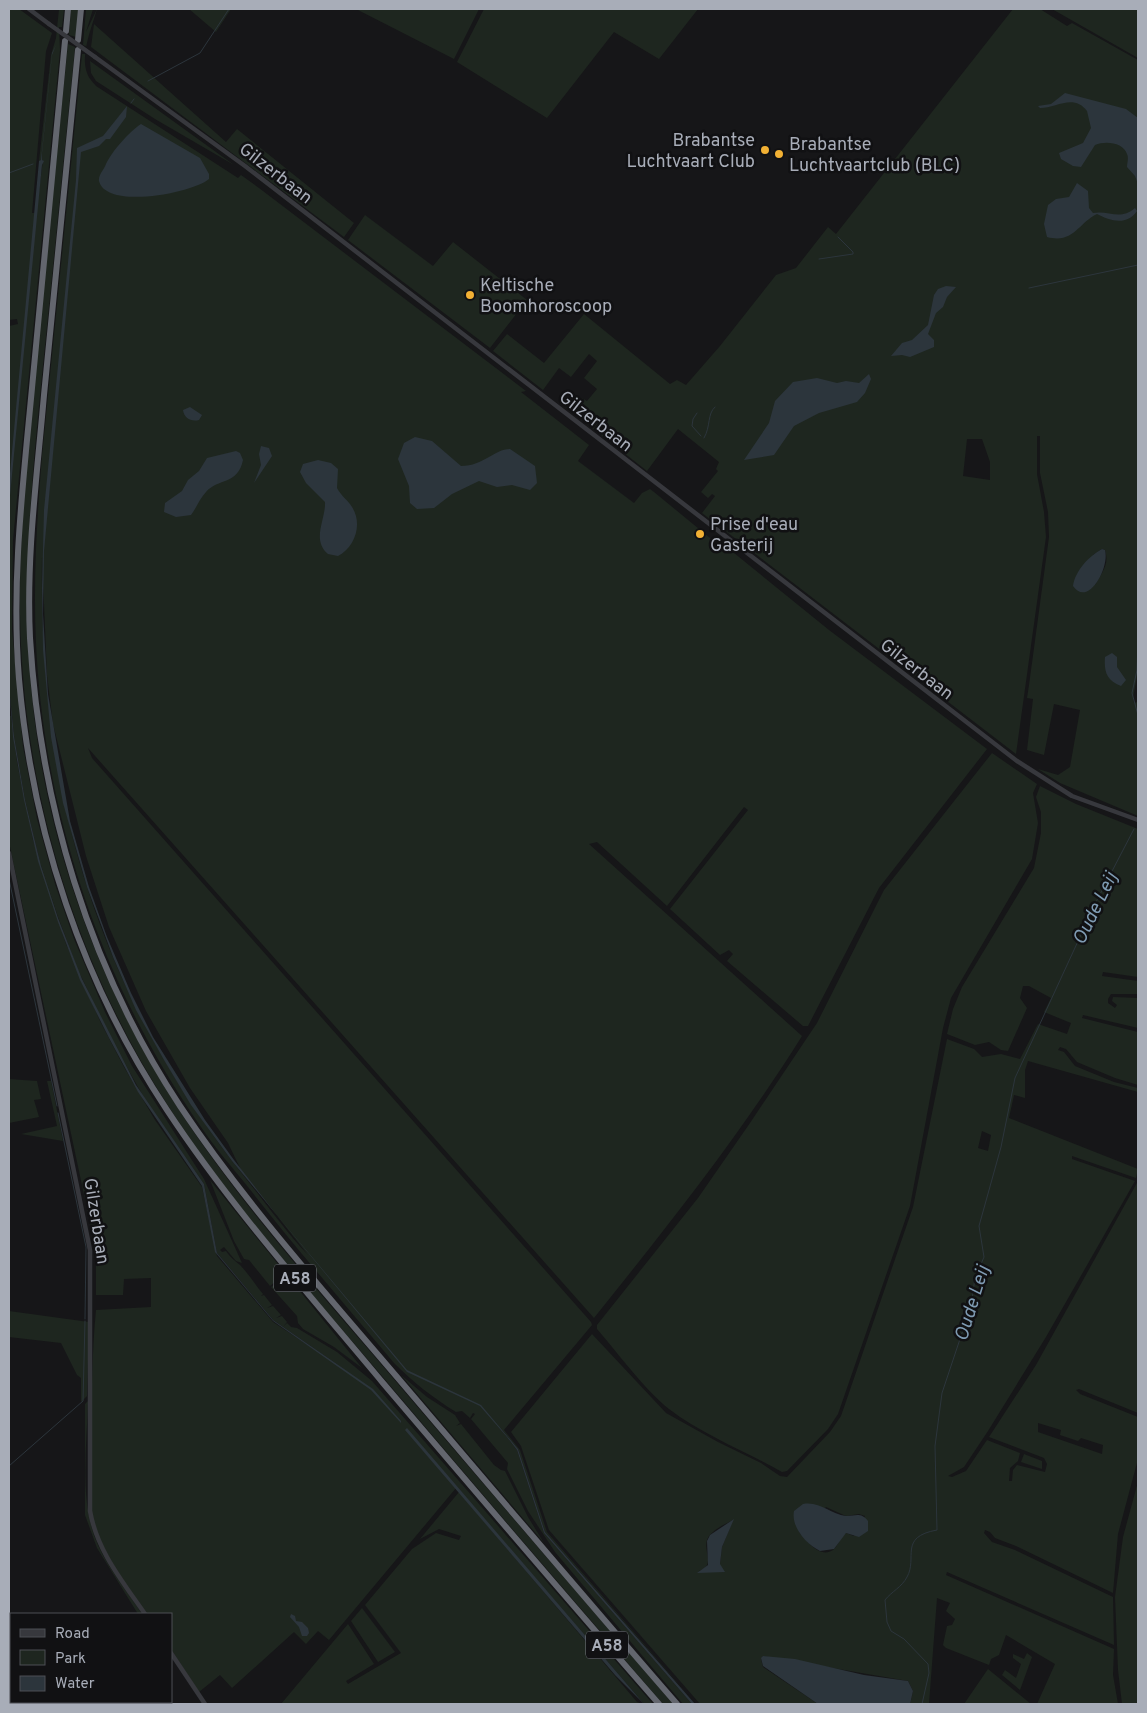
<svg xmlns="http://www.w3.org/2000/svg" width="1147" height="1713" font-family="Overpass,sans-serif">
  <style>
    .green { fill: #1e261f; fill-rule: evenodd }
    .water { fill: #2c353c }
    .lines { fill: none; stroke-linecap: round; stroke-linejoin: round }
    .stream { stroke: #2c353c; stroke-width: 1 }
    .minor { stroke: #37383d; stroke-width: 4.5 }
    .highway { stroke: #63666e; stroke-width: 6 }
    .minor-bridge { stroke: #37383d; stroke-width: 4.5 }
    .poi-dot { fill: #f2b134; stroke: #111113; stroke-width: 2 }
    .labels { text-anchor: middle; stroke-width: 5; stroke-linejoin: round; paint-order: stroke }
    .shield { fill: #111113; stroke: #7b7e86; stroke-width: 1 }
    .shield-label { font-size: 16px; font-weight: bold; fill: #a8adb8 }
    .poi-label { font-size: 18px; fill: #a8adb8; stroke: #111113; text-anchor: start }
    .street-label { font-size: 18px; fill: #a8adb8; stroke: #111113 }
    .water-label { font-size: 19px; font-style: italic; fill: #7f9bb3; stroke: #111113 }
  </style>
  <rect width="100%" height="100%" fill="#161618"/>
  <!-- green -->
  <path class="green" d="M9,9H19L52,33L46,51L32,213H36L43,160L39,161L51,55L56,38L59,9H64L62,27H59L60,50L13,540L12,629L23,747L37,819L55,884L74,939L105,1012L132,1066L204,1179L242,1263L236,1261L224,1247L220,1250L222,1252L226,1251C230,1257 235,1261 240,1265C249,1274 256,1286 263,1294L261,1296L264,1295L272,1305L267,1308L273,1306L281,1315L276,1318L282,1316L287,1322L284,1326L287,1323L291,1327L297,1328L337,1352L372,1381L653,1704H644L406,1428L456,1488L329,1640L318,1631L306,1644L294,1632L232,1688L220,1675L199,1692L171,1649V1614H147C130,1589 111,1565 99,1537C85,1505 90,1466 91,1432C92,1391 92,1351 96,1310L151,1307V1278L124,1279L123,1295H96V1251L9,842V716H11L17,762L33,840L66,944L100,1021L124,1067L155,1120L202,1187L217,1256L273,1322L341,1367L273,1320L217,1253L204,1184L143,1096L110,1037L78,970L58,917L41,866L25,800L14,736L9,687V326L18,324L17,319L9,320Z
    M71,9H79L76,37L69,35Z
    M86,9H93L86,32L97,9C92,27 80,54 87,73C89,79 93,82 96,86L238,178L241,175L259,188L526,391L521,392L589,445L578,461L634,503L642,493L650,489L654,492L721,547L718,540L829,630L987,749L879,888L808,1026H803L727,961L733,954L729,950L720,955L670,909L748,810L744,807L667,906L597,842L589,844L802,1036C740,1135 667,1227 594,1318L88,748L92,758L99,766L591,1322L592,1325L504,1430L520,1450L547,1532L696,1704L545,1532L518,1449L502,1430L517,1450L544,1533L692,1704H683L555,1552L528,1511L507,1469L508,1463L471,1419L475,1414L473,1413L470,1418L462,1411L456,1412C433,1398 413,1382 394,1363C345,1305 295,1247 248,1187C232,1167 215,1148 201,1127C102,985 44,816 36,643C33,580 37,518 42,456L82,54H85L86,46L83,45ZM42,556L47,675L53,724L86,856L109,927L146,1011L190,1088L228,1143L241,1170L308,1255C286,1232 267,1205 247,1180C98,993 38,794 42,556Z
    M189,9H231L216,32Z
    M356,9H479L454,59Z
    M484,9H698L659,59L614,32L547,118L457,62Z
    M1013,9H1040L1067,26L1072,23L1138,60V671L1133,698L1134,703L1137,702L1138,690V816L1060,783L1038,769L1058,775L1070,767L1080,710L1054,704L1044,755L1027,750L1033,699L1027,698L1029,685L1049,537L1048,512L1040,473V436H1037V474L1044,512L1046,537L1016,754L702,513L715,496L712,494L708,498L701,492L718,471L716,469L719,462L678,429L647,471L563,405L572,393L581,400L582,398L587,401L597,389L584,378L597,361L589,354L571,377L559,368L543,390L493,351L507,334L544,363L584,314L670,384L677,380L686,385L720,346L776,275L796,268L828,227L836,234ZM967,439H982L990,462V480L963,476ZM1102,549L1105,550C1110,565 1101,573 1095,585L1093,555Z
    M1052,9H1138V58Z
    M94,24L226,142L237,129L354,223L344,237L91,47Z
    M68,44L75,47C64,153 54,259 43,365C33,467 22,570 30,674C41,827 93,976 176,1105C238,1202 317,1289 392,1377C485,1486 579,1595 673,1704H663C569,1595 475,1486 382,1376C307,1288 229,1201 167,1104C82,972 32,818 22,662C15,561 27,462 36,362C47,256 57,150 68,44Z
    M90,61L234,165L155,119L96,81L91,73Z
    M365,215L433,266L453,242L527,300L490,348L348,240Z
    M992,753L1037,784L1033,793L1038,823L1032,859L951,998L943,1028L910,1206L838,1414L828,1429L787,1471L782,1472C745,1451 703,1435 669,1409C645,1390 617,1352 597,1329V1325L698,1198L750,1123L817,1023L884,890Z
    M1040,786L1076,804L1138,829V977L1103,972L1102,976L1138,981V994H1111L1108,999V1003L1115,1008L1117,1005L1112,1001L1113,997L1138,998V1028L1083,1015L1082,1018L1138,1032V1085L1115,1078L1077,1062L1066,1049L1060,1047L1058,1050L1064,1052L1075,1066L1114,1082L1138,1088V1092L1028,1061L1025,1070V1098L1014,1095L1009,1118L1138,1169L1136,1178L1072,1156V1159L1135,1181L1046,1337L988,1431L964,1467L948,1476L952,1477L966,1471L987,1440L1020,1453L1018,1461L1010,1468L1009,1481H1012L1013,1470L1017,1465L1045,1472L1047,1464L1044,1458L989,1437L1036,1365L1138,1181V1413L1079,1389L1076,1390L1080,1394L1138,1417V1459L1118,1534L1113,1593L1016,1546L995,1538L990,1532L985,1530L984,1533L992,1542L1015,1550L1113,1597L1114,1645L947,1572L946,1575L1114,1649L1113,1675L1118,1704H1037L1055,1664L1006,1635L999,1655L991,1659L989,1665L946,1648L943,1645L947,1626L952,1625L955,1619L946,1611L950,1603L937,1598L929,1704H910L913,1691L908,1681L763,1656L761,1659L763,1667L818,1704H700L549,1530L521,1446L511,1432L592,1334L666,1413L718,1442L761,1463L780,1476L787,1477L830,1432L841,1416L913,1207L947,1039L974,1049L982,1057L1001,1054L1020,1059L1038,1024L1067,1034L1071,1023L1044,1012L1051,998L1029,986H1023L1020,998L1027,1008L1008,1051L1001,1050L989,1042L975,1045L947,1034L953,1009L962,987L1034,868L1041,833V812L1036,797ZM982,1131L991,1135L988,1151L978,1148ZM1038,1423L1061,1430L1060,1435L1078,1441L1081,1438L1103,1445L1102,1454L1038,1432ZM826,1507L846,1516L859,1514L865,1516L854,1536L846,1533C840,1537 839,1545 833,1550C820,1559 807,1541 799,1532ZM733,1520L722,1547L720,1564L699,1571C716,1565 703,1552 707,1540C710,1531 725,1524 733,1520Z
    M9,1079L37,1081L41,1099L34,1100L39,1117L9,1123Z
    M47,1081H51L63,1141L21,1134L57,1126Z
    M210,1180L362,1368L334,1347L303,1329L298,1323L297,1316L271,1287L277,1283L276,1281L270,1286L249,1260L244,1259L234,1241Z
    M9,1311L89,1322L87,1396L81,1402V1378L77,1375L61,1343L9,1337Z
    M401,1375L427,1397L455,1415L460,1423L456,1426L461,1424L494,1465L501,1470L505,1471L528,1517L544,1543Z
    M88,1401C87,1444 80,1494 94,1535C104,1564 126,1589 142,1614H138L97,1548L85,1515V1404Z
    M1024,1454L1042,1461V1469L1021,1462Z
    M1138,1482V1704H1122L1118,1670L1115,1597L1123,1537Z
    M459,1492L637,1702L642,1704H281L348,1624L374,1664L346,1681L348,1684L401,1653L365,1605L412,1549L436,1533L459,1540L461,1536L439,1529L420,1539Z
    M362,1608L395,1652L378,1662L351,1621Z
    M1027,1653L1032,1657L1020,1690L1002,1675L1005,1670L1016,1678L1021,1664L1013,1658V1654L1024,1659Z
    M988,1669L1031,1704H964Z
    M59,1702H167L170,1704H56Z"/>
  <!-- water -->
  <path class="water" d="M56,45L52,55L42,153V160L44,161L42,165L9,506V484L39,161L41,160L52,53Z
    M1065,93L1126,109L1138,118V184L1135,176L1127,167C1127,163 1129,158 1127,154C1124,143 1106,140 1095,145L1081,167L1073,166L1061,159L1059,153L1083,143L1091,128L1087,111C1074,93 1056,108 1040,108L1038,106L1051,104Z
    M127,106L126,117L110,139H106L99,146L81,152L44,551L43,614L48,694L70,821L89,887L107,937L131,993L153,1037L205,1120L234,1160L276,1214L407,1370L481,1405L518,1449L545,1532L695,1704H692L544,1533L517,1450L507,1437L480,1406L407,1372L232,1161L191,1105L164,1060L136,1010L113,957L87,887L63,803L51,737L43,650L42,588L44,510L76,180L77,148L103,136Z
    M141,124L200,158L209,174V179C193,193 106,210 99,181C98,175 104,170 106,164C112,151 129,132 141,124Z
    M1077,183L1088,191L1089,208L1093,213C1109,210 1120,221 1135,208L1137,211C1127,226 1110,221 1097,214C1078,223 1074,244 1047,237L1044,224L1048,205L1056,199L1069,197Z
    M946,286L956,287L947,297L943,307L936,313L928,334L934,340V347L910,357L902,355L891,356L902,343L912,340L928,325L934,295L938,289Z
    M869,374L871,379L865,393L857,402L819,413L794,426L774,455L744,460L769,423L775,401L793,382L817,378L837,383L846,381L859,383Z
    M190,407L202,415L199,420C191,422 184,418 183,410Z
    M415,437L432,441L461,466C484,466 494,449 510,449L535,466L537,483L530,490L512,485L497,487L479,481L452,494L434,508L417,509L410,503L409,486L398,459L404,443Z
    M261,446L269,448L272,456L254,483L261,465L259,454Z
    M236,451L240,453L243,460C238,485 218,478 206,492C200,498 197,507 191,515L176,517L164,512L165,503L182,491L188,480L199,471L207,458Z
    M318,460L331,463L338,469L337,488C341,496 348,500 352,507C363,524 355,547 338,556L328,554C311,540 326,519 325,502L306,483L300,472L303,464Z
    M1102,549L1105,550C1110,567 1088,608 1073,586C1075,571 1089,556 1102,549Z
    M1112,653L1117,657V667L1126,680L1121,686C1106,680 1104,671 1105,657Z
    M9,687L14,736L25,800L41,866L58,918L82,979L136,1085L204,1184L217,1253L273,1320L373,1389L401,1421V1423L371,1390L273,1321L215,1252L202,1186L138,1092L109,1038L80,980L58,922L38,861L24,800L13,737Z
    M407,1428L644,1704L615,1675L405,1430Z
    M803,1504C820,1501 830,1514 846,1516C856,1516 861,1512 868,1521V1531L859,1537L846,1533L834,1549L820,1551C806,1544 791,1527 794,1511Z
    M734,1519L722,1547L720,1564L725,1572L697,1573L708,1565L707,1541L710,1535Z
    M291,1614L295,1616L296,1621L302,1622L308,1628L309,1633L307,1636H302L299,1627L290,1617Z
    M763,1656L795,1659L864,1675L908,1681L913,1691L910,1704H818L763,1666L761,1658Z"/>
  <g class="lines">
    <!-- stream -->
    <path class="stream" d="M148,81L200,53L229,9
      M131,103L134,99
      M9,173L33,164
      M819,259L853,254V252L838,237
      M1029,288L1138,265
      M697,413L693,419L692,426L701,436
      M704,438C711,426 707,414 715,407
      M1138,642L1137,670L1132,693L1138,715
      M9,879L57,1106
      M58,1113L86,1247L85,1319
      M9,1466L83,1401L85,1321
      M922,1704L929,1673L928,1664L904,1639L891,1631L887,1622L885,1600C891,1592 902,1587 907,1577C918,1558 898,1537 937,1530L935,1446L942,1393L971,1306L975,1278L984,1257L979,1226L1001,1147L1015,1078L1097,900L1134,829"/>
    <!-- minor -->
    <path class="minor" d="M29,9L49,24
      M95,57L245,166L1017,761L1072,796L1138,820
      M9,853L90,1250V1511C97,1551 123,1582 145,1614
      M171,1653L205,1704"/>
    <!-- highway -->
    <path class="highway" d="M66,31L68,9
      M78,40L81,9
      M65,41C54,157 43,272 32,388C23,484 11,582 19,679C32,832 82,982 167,1110C231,1207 309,1294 383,1383C475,1491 566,1598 659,1704
      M78,50C66,165 55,280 44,395C37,476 26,557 30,638C40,804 88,966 180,1106C244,1202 322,1289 397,1377C490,1486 583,1596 677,1704"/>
    <!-- minor-bridge -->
    <path class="minor-bridge" d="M49,24L95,57"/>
  </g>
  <!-- markers -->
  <g class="poi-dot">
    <circle cx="765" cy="150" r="5"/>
    <circle cx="779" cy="154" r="5"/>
    <circle cx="470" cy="295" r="5"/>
    <circle cx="700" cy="534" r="5"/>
  </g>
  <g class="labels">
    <!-- shield labels -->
    <g class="shield">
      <rect x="274" y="1264.5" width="42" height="27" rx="4"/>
      <rect x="586" y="1631.5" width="42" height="27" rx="4"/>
    </g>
    <g class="shield-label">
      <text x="295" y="1284">A58</text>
      <text x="607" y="1651">A58</text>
    </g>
    <!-- poi labels -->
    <g class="poi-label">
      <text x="755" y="146" text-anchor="end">Brabantse<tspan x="755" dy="21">Luchtvaart Club</tspan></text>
      <text x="789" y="150">Brabantse<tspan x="789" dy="21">Luchtvaartclub (BLC)</tspan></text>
      <text x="480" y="291">Keltische<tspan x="480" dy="21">Boomhoroscoop</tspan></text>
      <text x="710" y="530">Prise d'eau<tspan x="710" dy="21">Gasterij</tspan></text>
    </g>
    <!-- street labels -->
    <g class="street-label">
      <text transform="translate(276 173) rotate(38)" y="6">Gilzerbaan</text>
      <text transform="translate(596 421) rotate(38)" y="6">Gilzerbaan</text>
      <text transform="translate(917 669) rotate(38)" y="6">Gilzerbaan</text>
      <text transform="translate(97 1221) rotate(81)" y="6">Gilzerbaan</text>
    </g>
    <!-- water labels -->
    <g class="water-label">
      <text transform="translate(1094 908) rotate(-64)" y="7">Oude Leij</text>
      <text transform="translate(971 1303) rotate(-73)" y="7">Oude Leij</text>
    </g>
  </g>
  <!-- border -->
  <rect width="1147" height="1713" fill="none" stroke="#a8adb8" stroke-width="20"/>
  <!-- legend -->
  <rect x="10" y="1613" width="162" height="90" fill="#111113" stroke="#4d4f55"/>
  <rect x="20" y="1629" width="25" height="8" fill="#37383d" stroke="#4d4f55"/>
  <text x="55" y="1638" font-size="15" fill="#a8adb8">Road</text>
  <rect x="20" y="1650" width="25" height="15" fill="#1e261f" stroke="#4d4f55"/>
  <text x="55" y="1663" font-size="15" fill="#a8adb8">Park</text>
  <rect x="20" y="1676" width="25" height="15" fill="#2c353c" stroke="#4d4f55"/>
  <text x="55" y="1688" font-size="15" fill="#a8adb8">Water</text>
</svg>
